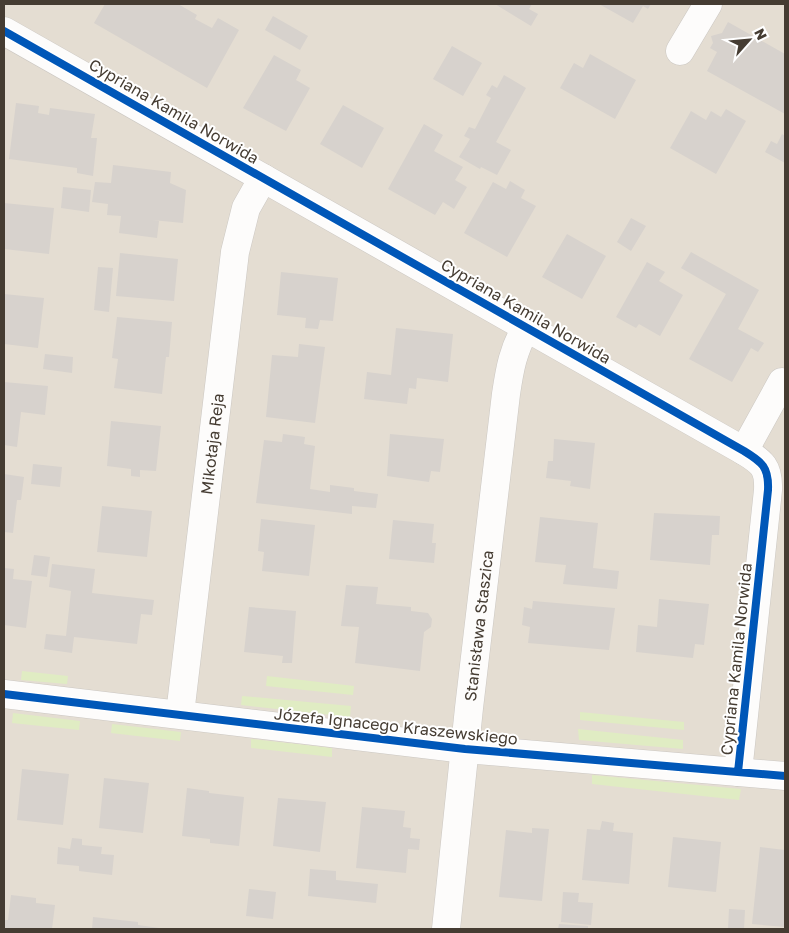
<svg xmlns="http://www.w3.org/2000/svg" width="789" height="933" font-family="'Golos Text',sans-serif">
  <style>
    .residential { fill: #e4ddd2 }
    .green { fill: #e0ecc3 }
    .building { fill: #d7d2cd }
    .lines { fill: none; stroke-linecap: round; stroke-linejoin: round }
    .minor-casing { stroke: #cbc7c2; stroke-width: 29 }
    .minor { stroke: #fdfcfb; stroke-width: 28 }
    .cycleway-casing { stroke: #fff; stroke-width: 11 }
    .cycleway { stroke: #0057b8; stroke-width: 8 }
    .labels { text-anchor: middle; stroke-width: 4; stroke-linejoin: round; paint-order: stroke }
    .street-label { font-size: 16px; fill: #453c32; stroke: #fff }
  </style>
  <rect width="100%" height="100%" fill="#efebe6"/>
  <!-- residential -->
  <path class="residential" d="M4,4H785V929H4Z"/>
  <!-- green -->
  <path class="green" d="M22,671L68,676L67,684L21,680Z
    M267,676L354,686L353,695L266,686Z
    M242,696L351,706L350,717L241,705Z
    M580,712L684,722V730L580,720Z
    M13,713L80,721L79,730L12,723Z
    M112,724L181,732L180,741L111,733Z
    M578,729L683,740V749L579,740Z
    M251,739L332,748V757L251,748Z
    M592,775L741,789L739,800L592,784Z"/>
  <!-- building -->
  <path class="building" d="M105,4H178L197,15L195,19L212,28L218,18L239,30L207,88L94,23Z
    M495,4H532L529,9L538,14L531,26Z
    M599,4H651L648,9L643,6L633,23Z
    M273,16L308,36L300,50L265,30Z
    M728,22L785,54V114L707,71L717,52L710,48L713,43L711,36L722,33Z
    M452,46L482,63L463,96L433,79Z
    M590,54L636,80L615,119L560,88L574,63L583,68Z
    M274,55L301,70L296,80L310,88L286,131L243,108Z
    M504,75L526,88L496,142L511,150L497,175L481,167L480,169L459,157L470,139L464,136L469,127L475,129L491,98L486,95L492,85L497,88Z
    M16,103L39,106L38,113L49,115L50,108L95,114L91,138H97L93,176L77,173V168L9,159Z
    M343,105L384,128L362,168L320,144Z
    M726,109L746,121L716,174L670,148L691,111L706,120L711,111L721,117Z
    M424,124L443,135L434,151L463,167L455,180L467,187L454,209L443,202L435,215L388,189Z
    M782,134L785,136V163L765,152L771,141L777,144Z
    M113,165L171,172L170,183L186,190L183,223L152,220L159,221L157,238L119,233L121,216L107,215L108,204L92,202L95,182L111,183Z
    M510,181L525,190L521,198L536,206L507,257L464,233L493,182L506,189Z
    M63,187L91,190L89,212L61,208Z
    M4,203L54,208L49,254L4,249Z
    M631,218L646,226L631,251L617,242Z
    M567,234L606,256L582,299L542,277Z
    M691,252L759,290L738,329L764,343L758,352L751,348L732,382L689,359L726,294L681,268Z
    M120,253L178,259L174,301L116,296Z
    M647,262L665,272L659,281L683,295L660,336L639,324L636,328L616,317Z
    M98,267L113,268L109,312L94,310Z
    M281,272L338,278L333,321L320,320L318,329L305,328L306,318L277,315Z
    M4,294L44,298L38,348L4,344Z
    M117,317L172,322L169,357H166L162,394L114,388L118,359L112,358Z
    M396,328L453,334L448,382L417,378L416,389L409,388L407,404L364,399L367,372L391,375Z
    M299,344L325,347L315,423L266,417L272,355L298,357Z
    M45,354L73,357L72,373L43,369Z
    M4,382L48,386L45,415L21,412L17,447L4,445Z
    M111,421L161,426L156,471L140,470V477L131,476V469L107,466Z
    M283,434L305,437L304,444L315,446L310,489L330,492V485L354,488V491L378,494L376,508L352,506V514L256,503L264,440L282,442Z
    M390,434L444,439L440,472L431,471L429,482L387,476Z
    M554,439L595,443L590,489L570,486L571,481L546,478L548,461H553Z
    M33,464L62,467L60,487L31,484Z
    M4,474L24,477L21,500H17L13,533L4,532Z
    M102,506L152,511L147,557L97,552Z
    M654,513L720,516L719,535H712L710,565L650,560Z
    M540,517L598,523L593,568L619,571L617,589L563,584L566,565L535,562Z
    M261,519L315,525L309,576L262,571L264,552L258,551Z
    M393,520L434,524L432,543H436L434,563L389,559Z
    M34,555L50,557L47,577L31,575Z
    M52,564L95,569L92,593L154,600L152,615L141,614L137,644L74,637L72,653L44,649L46,634L66,636L71,591L49,587Z
    M4,568L14,569L13,579L32,581L26,628L4,625Z
    M346,585L378,587L376,604L411,607V611L428,613L432,619L431,627L424,632L420,671L355,663L359,627L341,626Z
    M659,599L709,604L704,645L695,644L693,658L636,652L638,625L657,627Z
    M533,601L615,608L609,650L528,643L530,627L522,625L524,607L532,609Z
    M249,607L296,611L292,663H282L283,656L244,652Z
    M22,769L69,774L63,825L17,820Z
    M104,778L149,783L143,833L99,828Z
    M187,788L209,791V793L244,797L239,846L210,843V839L182,836Z
    M278,798L326,802L320,852L273,846Z
    M362,807L405,811L403,827L411,828L410,838L420,839L419,850L408,849L406,873L356,868Z
    M602,821L614,823L613,831L633,833L629,884L582,880L587,829L600,830Z
    M532,828L549,829L542,901L499,897L506,830L532,833Z
    M673,837L721,842L716,892L668,887Z
    M72,838L82,839V845L102,847L101,854L114,855L112,875L79,871V866L57,864L58,847L70,849Z
    M760,847L785,850V927L752,924Z
    M310,869L336,871V880L378,884L376,903L308,896Z
    M249,889L276,892L273,919L246,916Z
    M563,892L579,893L578,902L593,903L591,925L561,922Z
    M11,895L36,898V903L55,905L52,929H4V920H8Z
    M729,909L745,910L744,929H728Z
    M93,917L138,922V925L166,929H92Z
    M559,924L588,926V929H558Z"/>
  <g class="lines">
    <defs>
      <g id="minor">
        <path d="M4,31L744,451C762,462 769,467 768,490L738,772"/>
        <path d="M680,51L708,4"/>
        <path d="M744,451L782,382"/>
        <path d="M4,694L465,749L785,776"/>
        <path id="s1" d="M180,714L235,252L246,208L263,178"/>
        <path id="s2" d="M446,929L469,708L506,394C510,367 513,351 526,327"/>
      </g>
    </defs>
    <!-- minor casing -->
    <use href="#minor" class="minor-casing"/>
    <!-- minor -->
    <use href="#minor" class="minor"/>
    <defs>
      <path id="cycleway" d="M4,31L744,451C762,462 769,467 768,490L738,772
        M4,694L465,749L785,776"/>
    </defs>
    <!-- cycleway casing -->
    <use href="#cycleway" class="cycleway-casing"/>
    <!-- cycleway -->
    <use href="#cycleway" class="cycleway"/>
  </g>
  <g class="labels">
    <!-- street labels -->
    <g class="street-label">
      <text transform="translate(174 111) rotate(30)" y="6">Cypriana Kamila Norwida</text>
      <text transform="translate(526 311) rotate(30)" y="6">Cypriana Kamila Norwida</text>
      <text dy="6" stroke="none"><textPath href="#s1" startOffset="272">Mikołaja Reja</textPath></text>
      <text dy="6" stroke="none"><textPath href="#s2" startOffset="305">Stanisława Staszica</textPath></text>
      <text transform="translate(736 659) rotate(-84)" y="6">Cypriana Kamila Norwida</text>
      <text transform="translate(396 726) rotate(6)" y="6">Józefa Ignacego Kraszewskiego</text>
    </g>
  </g>
  <!-- border -->
  <rect width="789" height="933" fill="none" stroke="#453c32" stroke-width="10"/>
  <!-- north arrow -->
  <g transform="translate(749 40) rotate(63)" stroke="#ffffff" stroke-width="4" paint-order="stroke">
  <path d="M0-4L9 19L0 12L-9 19Z" fill="#453c32"/>
  <text y="-8" font-size="14" font-weight="bold" text-anchor="middle" fill="#453c32">N</text>
  </g>
</svg>
